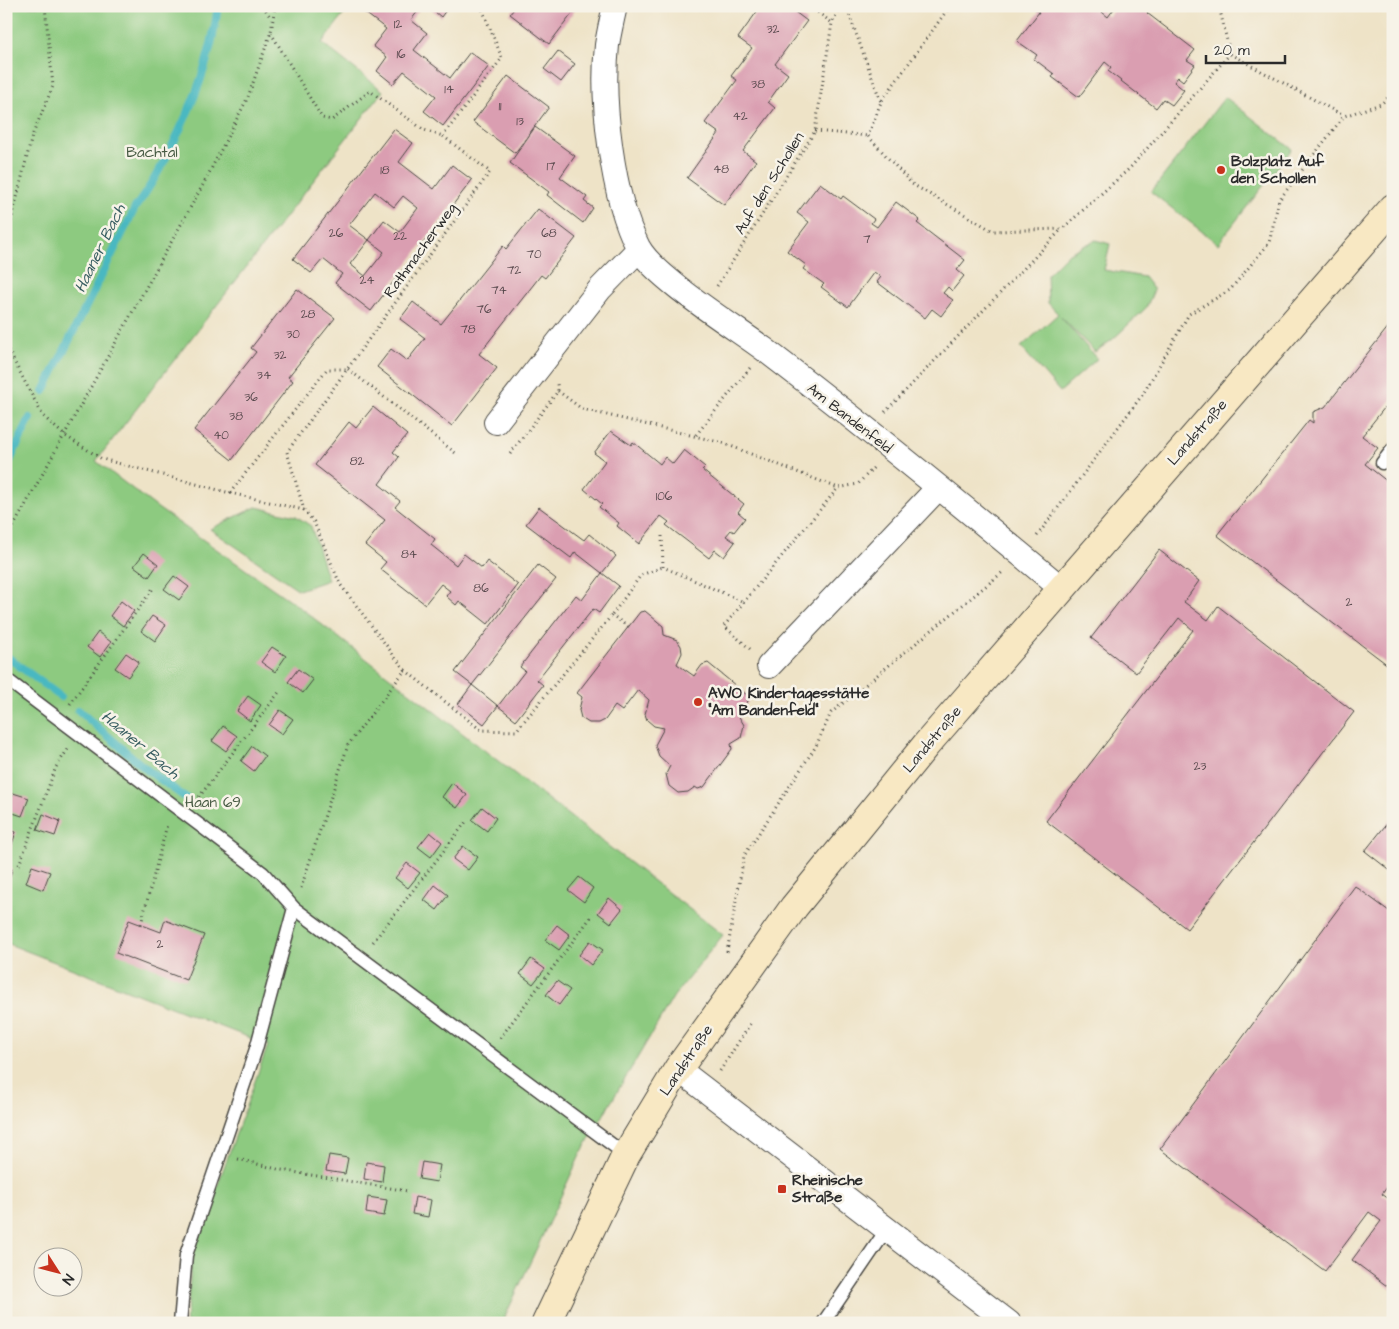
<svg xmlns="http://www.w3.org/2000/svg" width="1399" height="1329" font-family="'Architects Daughter',sans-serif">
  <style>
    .green { fill: #8dca80; stroke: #5c7a56 }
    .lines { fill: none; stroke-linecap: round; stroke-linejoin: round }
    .stream { stroke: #49b8c1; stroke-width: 8 }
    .building { fill: #da9eb1; fill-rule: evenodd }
    .service-casing { stroke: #484742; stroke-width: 15 }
    .minor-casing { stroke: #484742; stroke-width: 26 }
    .secondary-casing { stroke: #484742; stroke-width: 30 }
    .path { stroke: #484742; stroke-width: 3; stroke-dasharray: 1 4; stroke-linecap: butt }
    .service { stroke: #fff; stroke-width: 12 }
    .minor { stroke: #fff; stroke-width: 24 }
    .secondary { stroke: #f8e8c3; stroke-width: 28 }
    .poi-dot { fill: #c8321e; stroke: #f7f3e8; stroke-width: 2 }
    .labels { text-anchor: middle; stroke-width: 5; stroke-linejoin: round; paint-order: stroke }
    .number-label { font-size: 12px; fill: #57484c }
    .park-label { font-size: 15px; fill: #485b44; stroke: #f7f3e8 }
    .poi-label { font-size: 15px; font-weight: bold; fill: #2b2b2b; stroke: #f7f3e8; text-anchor: start }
    .street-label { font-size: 15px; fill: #2b2b2b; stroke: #f7f3e8 }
    .water-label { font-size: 16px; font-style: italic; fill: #365c60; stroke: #f7f3e8 }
  </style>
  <rect width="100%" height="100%" fill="#f7f3e8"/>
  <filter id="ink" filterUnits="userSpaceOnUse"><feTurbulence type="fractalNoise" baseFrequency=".02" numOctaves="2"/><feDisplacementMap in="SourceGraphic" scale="10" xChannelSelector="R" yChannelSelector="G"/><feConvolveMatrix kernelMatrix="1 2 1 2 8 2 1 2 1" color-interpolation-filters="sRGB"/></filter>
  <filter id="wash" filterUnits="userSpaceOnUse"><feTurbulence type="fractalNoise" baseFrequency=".0096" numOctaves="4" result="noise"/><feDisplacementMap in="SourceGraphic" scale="20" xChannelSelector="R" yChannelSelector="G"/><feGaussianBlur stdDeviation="1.12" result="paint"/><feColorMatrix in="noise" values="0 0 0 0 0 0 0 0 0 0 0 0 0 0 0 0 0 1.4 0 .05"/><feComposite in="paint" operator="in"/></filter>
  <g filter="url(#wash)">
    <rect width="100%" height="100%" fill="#eee3c7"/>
    <!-- green -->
    <path class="green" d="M6,6H350L322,43L383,91L96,461L159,509L298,606L723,935L674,996L581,1153L502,1323H186L192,1256L268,1045L6,943Z
      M1225,97L1292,149L1218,244L1151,192Z
      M1096,240L1110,244L1104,270L1144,277L1154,290L1146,308L1112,340L1095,352L1060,316L1097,359L1060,392L1021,347L1058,314L1048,303L1047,275L1069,253Z
      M256,507L296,516L311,526L328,580L299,590L210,529Z"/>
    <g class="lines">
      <!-- stream -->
      <path class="stream" d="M44,391L136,206C149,190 158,172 168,154C193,105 211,61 218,6
        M6,469L30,418
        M6,656L61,697
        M78,710L146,769L186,798"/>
    </g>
    <g id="blocks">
      <!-- building -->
      <path class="building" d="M369,6H422L411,20L427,33L414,50L450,78L470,52L489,66L443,126L424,111L436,96L404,71L393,84L377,71L387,57L373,46L386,29L364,12Z
        M428,6H449L441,17Z
        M516,6H578L549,44L510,14Z
        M761,6H787L807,21L775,64L788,74L768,102L775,108L743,151L756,161L724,205L687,178L719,133L705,123L737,80L731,76L752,48L738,38Z
        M1032,6H1102L1105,9L1102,12L1108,17L1116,6H1146L1150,9L1147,13L1195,50L1187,60L1195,65L1183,81L1178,77L1174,82L1184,90L1172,105L1163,99L1156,108L1108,71L1111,67L1105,62L1079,97L1052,77L1054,74L1034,59L1037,55L1017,41L1039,12Z
        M558,51L575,64L561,82L544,69Z
        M508,76L549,107L515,153L473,122Z
        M535,127L575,156L560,177L587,197L584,201L593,208L583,223L547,195L549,192L510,163Z
        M394,129L413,143L399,162L434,189L452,165L472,180L371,311L335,283L342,274L323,259L311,273L293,259ZM375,192L394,207L403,196L418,208L400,232L384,220L369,240L384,252L365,276L350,264L369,240L349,225Z
        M820,183L841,199L843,196L874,219L871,223L877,227L896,202L920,220L917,223L965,260L957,270L964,276L952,291L948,287L943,293L953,300L941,316L932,309L925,318L877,282L881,277L874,272L848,307L821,287L824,284L803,269L806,265L787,251L809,222L797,213Z
        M538,209L576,238L545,278L541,275L479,354L497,368L452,426L377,367L391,349L407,361L425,338L400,319L413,302L441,324L503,246L506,249Z
        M297,289L335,318L288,377L293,381L232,460L194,430L256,352L251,348Z
        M1393,321V397L1362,436L1378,448L1365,464L1393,486V669L1217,535L1309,420L1313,423V412L1325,407Z
        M373,407L407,435L393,452L399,457L379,484L400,501L395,507L435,539L431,545L456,565L464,554L482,568L487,561L518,585L488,624L459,601L456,605L446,596L450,591L441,584L425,604L380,569L386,562L365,545L385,520L315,465L349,422L356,428Z
        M611,431L631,445L633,442L660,464L665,457L673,464L684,450L705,467L702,470L744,504L738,512L745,518L734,532L731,530L726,536L735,542L724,557L715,550L709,558L666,525L669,522L661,516L639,544L617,526L619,523L599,507L602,504L584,489L605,461L594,453Z
        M539,507L584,540L589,534L616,556L602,573L575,552L571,558L526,524Z
        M1159,550L1199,581L1184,602L1208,620L1218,606L1354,712L1187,929L1046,821L1193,630L1179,618L1136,673L1091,638Z
        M144,553L158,564L149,577L134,566Z
        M538,565L556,579L472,685L455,672Z
        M602,573L619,586L599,613L593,609L537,680L543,685L516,720L498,706L525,671L520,667L576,595L582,600Z
        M174,576L189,587L179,600L164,589Z
        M121,601L134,611L123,626L110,616Z
        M645,611L663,626L664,635L677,640L681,646L682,653L677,664L694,676L702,665L708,663L747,695L748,701L738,715L744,725L741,738L731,744L732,749L704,787L698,789L695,787L688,792L678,793L669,786L666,774L670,766L659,756L655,745L664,728L654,726L647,720L645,714L649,700L638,690L622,711L615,706L605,720L599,723H589L581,718L579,710L582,697L577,693L640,612Z
        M152,616L166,625L155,641L141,631Z
        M98,632L111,642L100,657L87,647Z
        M272,647L286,656L275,672L261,662Z
        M126,653L139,662L128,677L115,668Z
        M298,669L313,680L303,693L288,682Z
        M472,685L498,706L484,724L458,704Z
        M248,696L261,705L250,721L237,711Z
        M280,710L293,719L282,734L269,725Z
        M223,726L237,736L226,751L212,741Z
        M252,746L265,756L254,771L241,761Z
        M452,783L467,795L457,808L442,797Z
        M13,793L29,798L22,816L7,811Z
        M482,807L496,818L487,831L472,820Z
        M43,814L60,821L55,836L37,830Z
        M1393,816V873L1365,851Z
        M6,829L16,832L10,850L6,849Z
        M430,832L442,842L431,857L418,847Z
        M463,846L478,857L468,870L453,859Z
        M407,863L420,873L408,888L395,878Z
        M32,866L50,872L43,890L26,883Z
        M6,867L12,869L7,887H6Z
        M579,877L593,888L584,902L568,890Z
        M435,885L448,895L437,910L424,900Z
        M1355,886L1393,914V1179L1382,1194L1393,1202L1391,1289L1352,1260L1381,1221L1369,1212L1325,1271L1160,1149Z
        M609,898L622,909L611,923L598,913Z
        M129,920L161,932L165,920L204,935L186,980L116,953Z
        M557,925L570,935L559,950L545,940Z
        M590,941L603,950L591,965L579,955Z
        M531,959L545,969L533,984L520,974Z
        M557,981L570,990L559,1005L546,995Z
        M329,1155L348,1158L345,1174L326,1171Z
        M366,1162L384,1165L382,1182L364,1179Z
        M422,1162L440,1165L437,1182L419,1179Z
        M368,1197L387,1200L384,1216L366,1213Z
        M415,1197L431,1200L428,1217L412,1214Z"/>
    </g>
  </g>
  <g filter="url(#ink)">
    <use href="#blocks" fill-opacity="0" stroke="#484742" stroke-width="1"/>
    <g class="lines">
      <defs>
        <path id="service" d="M1382,463L1393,449
          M6,679L263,873L294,908L626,1155
          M180,1323L186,1255L256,1049L294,908
          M823,1323L887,1229"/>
        <path id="minor" d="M615,6C612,19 609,32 607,45C601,101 612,197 638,247C654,277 734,327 764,349C865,426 964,507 1061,588
          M496,422L600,289L639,249
          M769,666L938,488
          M678,1069L1009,1323"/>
        <path id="secondary" d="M546,1323L626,1155L678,1069L794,907L926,745L1393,208"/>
      </defs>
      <!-- service casing -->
      <use href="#service" class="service-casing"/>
      <!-- minor casing -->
      <use href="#minor" class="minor-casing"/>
      <!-- secondary casing -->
      <use href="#secondary" class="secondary-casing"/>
      <!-- path -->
      <path class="path" d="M263,6L271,18
        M810,6L832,23
        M846,6L881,102
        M950,6L881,102L868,136L912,184L993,231L1062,229L1130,168L1230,54L1219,6
        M271,33L322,118L332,120L370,91L424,130L443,136
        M1230,54L1344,116
        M815,131L868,136
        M6,261L11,222L32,136L53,86L45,6
        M717,286L815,131L832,23L841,6
        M6,346L43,416L64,435L102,459L230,493L304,510
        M348,369L458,455
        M558,391L582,409L723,443L838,488L858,484L874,467
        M885,412L1061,230
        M696,435L750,368
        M510,454L558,391L557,384
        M230,493L327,369H347
        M662,536L663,567L744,602
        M1037,536L1143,394L1189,314L1230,290L1269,243L1279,200L1344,116L1381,104L1393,93
        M6,540L204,183L248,97L271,32L275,6
        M628,627L612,615L641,575L663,567
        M750,649L724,626L838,488
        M405,670L340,584L314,522L304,510L287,452L490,172L443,136L502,58L481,6
        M70,704L154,587
        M196,801L280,691
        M19,865L56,767L68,749
        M301,888L348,745L405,670L481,730L516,731L612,615
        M141,924L167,825
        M373,942L466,822
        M727,952L744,856L816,746L831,713L1004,571
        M500,1038L591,917
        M720,1071L752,1021
        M238,1159L281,1170L408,1191"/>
      <!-- service -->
      <use href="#service" class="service"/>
      <!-- minor -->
      <use href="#minor" class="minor"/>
      <!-- secondary -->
      <use href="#secondary" class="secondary"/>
    </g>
  </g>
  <!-- markers -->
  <g class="poi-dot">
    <circle cx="1221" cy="170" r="5"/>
    <circle cx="698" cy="702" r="5"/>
    <rect x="777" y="1184" width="10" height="10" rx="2.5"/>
  </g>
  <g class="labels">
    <!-- number labels -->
    <g class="number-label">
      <text x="398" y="28">12</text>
      <text x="773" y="33">32</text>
      <text x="401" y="58">16</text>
      <text x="758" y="88">38</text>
      <text x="449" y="93">14</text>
      <text x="500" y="110">11</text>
      <text x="740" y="120">42</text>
      <text x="520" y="125">13</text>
      <text x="551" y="170">17</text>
      <text x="721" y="173">48</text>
      <text x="385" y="174">18</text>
      <text x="336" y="237">26</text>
      <text x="549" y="237">68</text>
      <text x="400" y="240">22</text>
      <text x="867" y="243">7</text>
      <text x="534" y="258">70</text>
      <text x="514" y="274">72</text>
      <text x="367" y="284">24</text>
      <text x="499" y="294">74</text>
      <text x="484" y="313">76</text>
      <text x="308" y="318">28</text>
      <text x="468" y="333">78</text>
      <text x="293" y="338">30</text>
      <text x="280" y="359">32</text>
      <text x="264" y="379">34</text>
      <text x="251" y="401">36</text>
      <text x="236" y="420">38</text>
      <text x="221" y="439">40</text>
      <text x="357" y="465">82</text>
      <text x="664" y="500">106</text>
      <text x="409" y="558">84</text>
      <text x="481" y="592">86</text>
      <text x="1349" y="606">2</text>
      <text x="1200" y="770">23</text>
      <text x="160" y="948">2</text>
    </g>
    <!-- park labels -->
    <g class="park-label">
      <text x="152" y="157">Bachtal</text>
      <text x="213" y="807">Haan 69</text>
    </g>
    <!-- poi labels -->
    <g class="poi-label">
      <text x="1231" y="166">Bolzplatz Auf<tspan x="1231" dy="17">den Schollen</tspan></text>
      <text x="708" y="698">AWO Kindertagesstätte<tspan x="708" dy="17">"Am Bandenfeld"</tspan></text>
      <text x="792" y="1185">Rheinische<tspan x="792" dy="17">Straße</tspan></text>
    </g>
    <!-- street labels -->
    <g class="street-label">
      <text transform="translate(769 183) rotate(-58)" y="5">Auf den Schollen</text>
      <text transform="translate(420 250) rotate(-54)" y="5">Rathmacherweg</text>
      <text transform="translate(850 418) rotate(38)" y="5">Am Bandenfeld</text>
      <text transform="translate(1197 432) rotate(-49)" y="5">Landstraße</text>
      <text transform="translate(932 739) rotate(-50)" y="5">Landstraße</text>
      <text transform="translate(686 1060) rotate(-56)" y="5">Landstraße</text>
    </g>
    <!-- water labels -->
    <g class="water-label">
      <text transform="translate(99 248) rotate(-64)" y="6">Haaner Bach</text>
      <text transform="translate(141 744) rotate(40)" y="6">Haaner Bach</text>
    </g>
  </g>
  <!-- margin -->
  <rect width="1399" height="1329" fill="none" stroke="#f7f3e8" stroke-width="25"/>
  <!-- north arrow -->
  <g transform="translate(58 1272) rotate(126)"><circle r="24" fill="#f7f3e8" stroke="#a5a39c"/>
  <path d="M0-4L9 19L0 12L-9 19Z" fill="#c8321e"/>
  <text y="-8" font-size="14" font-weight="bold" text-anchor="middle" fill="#2b2b2b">N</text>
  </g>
  <!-- scale -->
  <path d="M1206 55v8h79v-8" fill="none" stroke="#2b2b2b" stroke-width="2.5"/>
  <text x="1214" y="55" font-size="15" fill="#2b2b2b" stroke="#f7f3e8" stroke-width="4" paint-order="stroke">20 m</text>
</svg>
